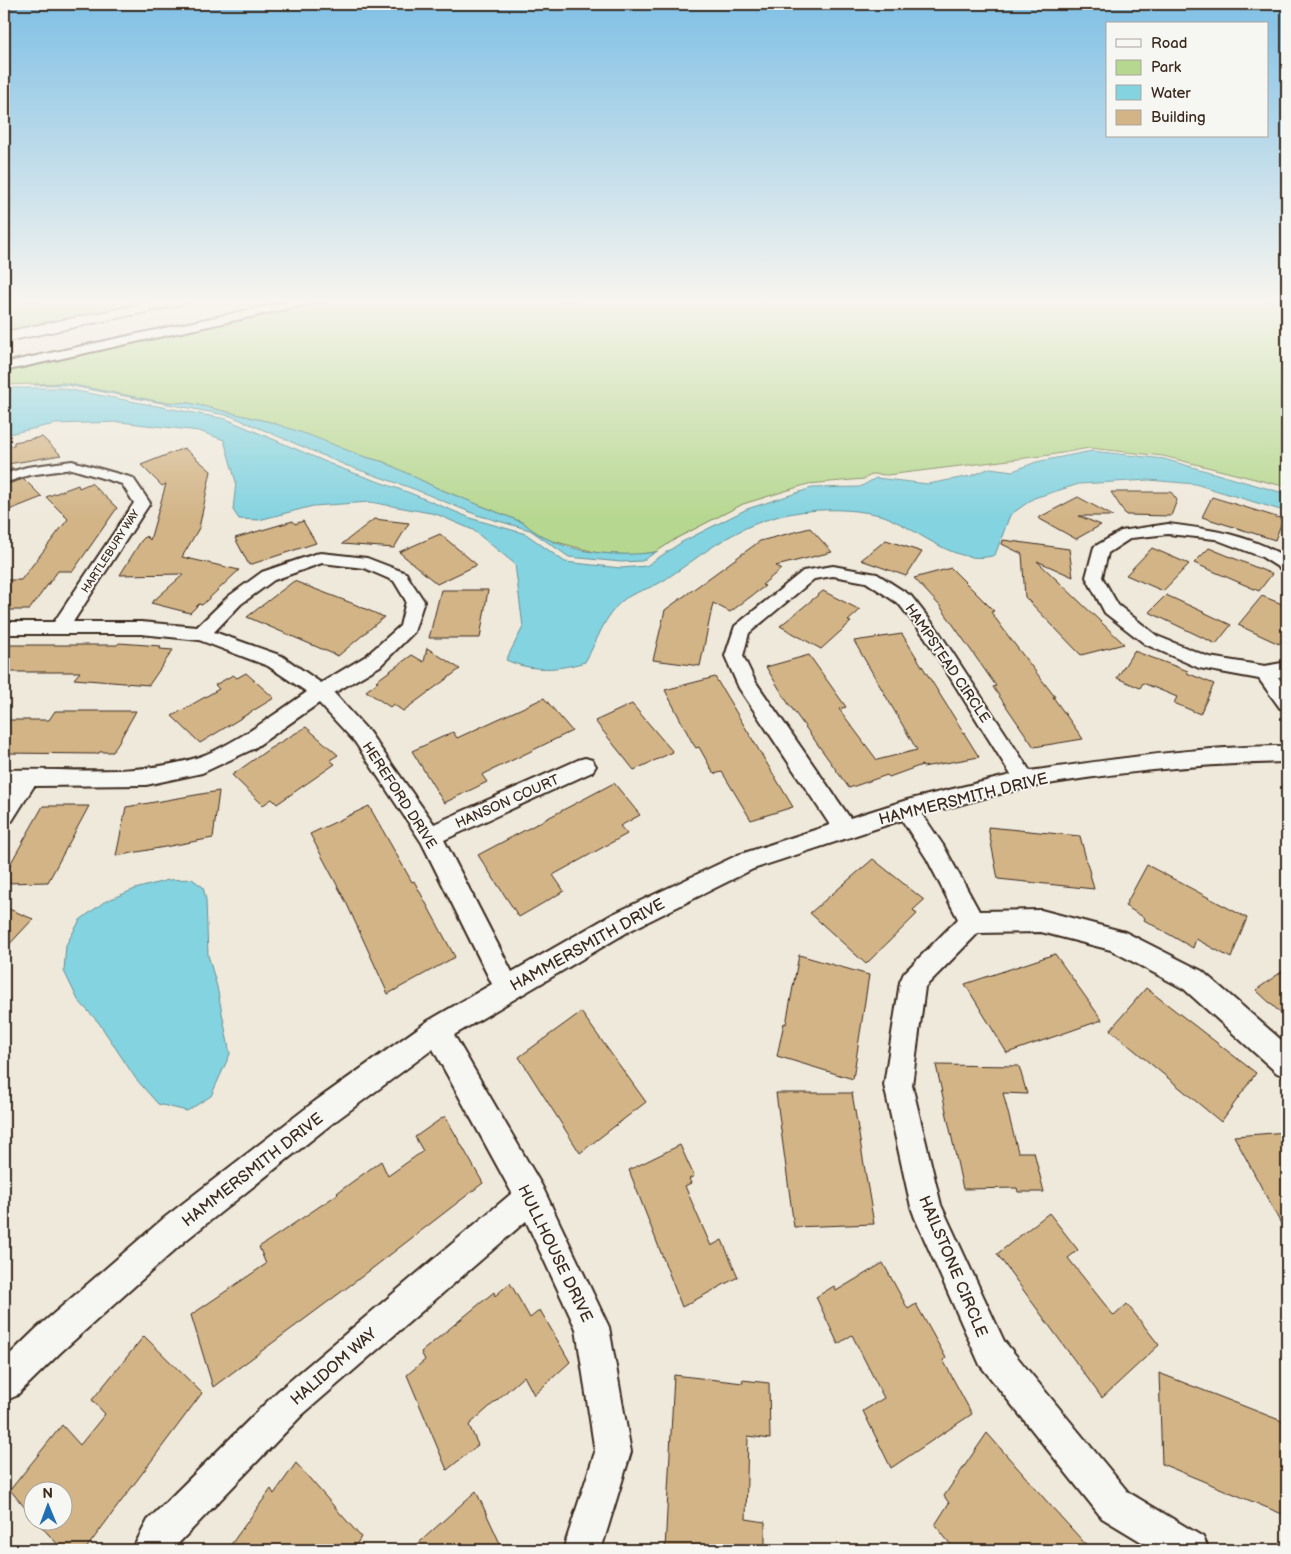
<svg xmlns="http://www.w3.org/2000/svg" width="1291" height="1554" font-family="'Balsamiq Sans',sans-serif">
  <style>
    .green { fill: #b6d790; stroke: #788057 }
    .water { fill: #84d3e0; stroke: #678f92 }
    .building { fill: #d2b486; stroke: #3b2a1e }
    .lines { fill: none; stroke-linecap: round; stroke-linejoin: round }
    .minor-casing { stroke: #3b2a1e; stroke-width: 4 }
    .motorway-casing { stroke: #3b2a1e; stroke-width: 3 }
    .minor { fill: #f6f6f2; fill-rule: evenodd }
    .motorway { fill: #f6f6f2; fill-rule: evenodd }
    .labels { text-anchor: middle; stroke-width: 4; stroke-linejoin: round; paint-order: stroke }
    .far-street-label { font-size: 11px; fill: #3b2a1e; stroke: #f6f6f2 }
    .street-label { font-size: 14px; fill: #3b2a1e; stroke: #f6f6f2 }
    .near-street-label { font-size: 16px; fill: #3b2a1e; stroke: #f6f6f2 }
  </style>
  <rect width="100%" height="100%" fill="#efe9dc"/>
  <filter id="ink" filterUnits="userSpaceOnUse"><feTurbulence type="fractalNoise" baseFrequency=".02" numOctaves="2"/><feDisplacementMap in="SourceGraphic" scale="10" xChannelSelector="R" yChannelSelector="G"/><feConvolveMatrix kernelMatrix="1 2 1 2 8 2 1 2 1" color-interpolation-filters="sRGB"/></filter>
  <g filter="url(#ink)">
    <!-- green -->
    <path class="green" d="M4,301H162L4,333Z
      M332,301H1287V487L1163,456L1089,448L1050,455L887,475L873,474L864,479L808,484L743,504L677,538L656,552L634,555L598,553L549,540L532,530L524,523L437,488L384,462L362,456L270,422L189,403L161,402L63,383L4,385V372Z"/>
    <!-- water -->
    <path class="water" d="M63,383L161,402L189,403L270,422L309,435L362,456L384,462L437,488L524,523C556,553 614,558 656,552L642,561L621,562L569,557L530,530L477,515L414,489L345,465L231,416L66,385H34Z
      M4,388H61L226,419L340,468L410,493L473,519L526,534L565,562L621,568L646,566L682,542L747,509L812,488L860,487L876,478L928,484L971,476L990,468L1013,471L1036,462L1092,451L1164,459L1287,494V512L1195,484L1149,480L1079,484L1034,498L1010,515L995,555C963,566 929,539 901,524C895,522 890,518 884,516C836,504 779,509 736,533C712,545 686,566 663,581C650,589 633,592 622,601C604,616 597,642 585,662C558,670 533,672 506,660L523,627L515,564L473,530L436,514L370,502L313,506L259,520L239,519L233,510L236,482L224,440L199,431L120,422L55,424L4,435Z
      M192,879L203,887L206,900L208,955L217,987L230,1054L211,1096L187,1111L158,1104L136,1079L99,1023L78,1000L64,971L66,945L80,920L104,902L135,889L168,880Z"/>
    <!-- building -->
    <path class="building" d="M42,437L61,455L8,464L14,469L4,472V459L7,446L14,445V442Z
      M184,448L211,471L199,528L182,557L239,570L202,605L199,604L190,613L151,603L184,574L120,575L141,541L146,536L150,540L166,484L162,486L141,465Z
      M24,479L42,497L4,512V485Z
      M91,483L117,508L73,571H58L29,610H4V580H21L68,519L46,497L78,485L79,488Z
      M1111,492H1171L1177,500L1171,516L1126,515Z
      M1078,497L1113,516H1079L1101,525L1076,539L1038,518Z
      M1212,497L1283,519L1275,540L1202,517Z
      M374,519L409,523L394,548L342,544Z
      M293,521L295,524L303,521L316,543L249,565L235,538Z
      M810,528L832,552L776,566L781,569L762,585L765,586L730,612L713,603L700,666L653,660L665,610L760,541Z
      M440,534L477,565L437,584L399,552Z
      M886,540L922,552L906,576L861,560Z
      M1003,540L1069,549L1073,577L1037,561L1124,644L1081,655L1025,597L1022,554L1002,544Z
      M1152,548L1189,564L1163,591L1126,575Z
      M1209,548L1272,574L1259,591L1194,563Z
      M951,568L994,611L991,612L1009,637L1055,697H1053L1083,739L1034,747L993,687L996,686L940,606L914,578Z
      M294,581L354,604L384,617L338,656L247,617Z
      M441,590H488L480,638H429Z
      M823,591L860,610L848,621L851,622L821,649L780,626Z
      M1166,595L1199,610L1231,625L1216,644L1149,612Z
      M1262,596L1287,606V632L1279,644L1238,625Z
      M902,634L979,757L923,767L922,765L889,777L887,775L849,788L788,703L766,667L809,655L846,707L839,709L877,760L917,750L854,641Z
      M119,643L161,646L160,649L173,650L149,685L74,679L80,672H4V645H117Z
      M427,648L460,669L403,711L393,704L390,707L366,691L378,682L376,681L412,655L424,662Z
      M1134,651L1188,671L1187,673L1214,684L1200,714L1174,703L1177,697L1143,683L1140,688L1117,678Z
      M246,673L274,698L200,743L172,716L219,689L215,685L233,675L237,678Z
      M715,677L793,807L751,820L722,772L714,774L699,747L696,748L692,742L665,690Z
      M544,698L572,731L482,775L487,782L444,803L412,751L453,732L457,738Z
      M632,704L673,752L634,770L595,721Z
      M55,711H136L113,752H99L98,754L4,753V720H49Z
      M306,727L338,755L330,760L335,764L277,804L272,799L263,805L232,775L269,749Z
      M614,783L640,815L620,826L627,834L553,875L564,891L519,917L478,855Z
      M219,791L213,838L116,856L126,807Z
      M43,806H89L48,882L4,883V875Z
      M369,806L412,882L414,881L455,957L388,994L346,902L310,834Z
      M988,827L1080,836L1094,889L998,879Z
      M873,859L924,900L913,910L917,914L866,964L810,913Z
      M1147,865L1247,918L1231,958L1196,939L1193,948L1144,920L1145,918L1125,906Z
      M4,907L33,919L4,950Z
      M1055,954L1102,1020L1007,1053L965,984Z
      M799,955L869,975L853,1079L777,1056L784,1023L786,1024Z
      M1287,968V1019L1256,990Z
      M1146,988L1256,1073L1221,1122L1110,1030Z
      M581,1012L646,1102L580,1153L519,1057Z
      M936,1065L1019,1066L1027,1094L1003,1093L1018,1152H1034L1044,1192H1018L1017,1188L963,1189Z
      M776,1093H852L874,1224L794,1227Z
      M445,1116L483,1183L356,1281L213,1387L191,1315L266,1264L259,1247L338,1194L337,1193L381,1161L388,1176L423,1151L415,1137Z
      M1287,1132V1235L1234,1136Z
      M680,1145L694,1176L689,1179L691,1183L685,1186L696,1212L711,1246L722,1240L738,1277L682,1307L629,1170Z
      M1049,1213L1078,1250L1068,1258L1114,1316L1127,1304L1159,1345L1102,1398L997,1254Z
      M883,1263L908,1309L916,1304L946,1358L943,1360L972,1414L891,1468L863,1411L884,1398L852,1335L838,1344L816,1297L834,1286L836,1291Z
      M510,1283L530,1318L540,1310L570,1362L534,1395L524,1376L469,1425L478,1445L447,1470L407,1375L425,1360L421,1352L494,1292L495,1296Z
      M144,1336L202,1393L85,1550H63L37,1522H62V1492H32V1516L10,1490L62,1425L80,1445L105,1414L92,1400Z
      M1159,1373L1287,1423V1516L1162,1464Z
      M674,1375L743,1383L742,1380L769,1383L770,1439L748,1436L746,1519L765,1522V1550H665Z
      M987,1433L1050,1505L1091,1550H955L935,1525L949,1503L944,1496Z
      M296,1463L361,1537L353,1550H227L271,1489L274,1494Z
      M476,1491L503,1550H411Z"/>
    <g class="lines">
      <defs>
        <path id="minor" d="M290,301H313L308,304L4,371V363Z
          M72,461L133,478L150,503L73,622H141L197,627L229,596L262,572L315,554L321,553L367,558L406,573L408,577L424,601L414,632L380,666L334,693L369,732L434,824L578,760L585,758L592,760L596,766L592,772L444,840L512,972L613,914L738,855L830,825L739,688L725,656L735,626L803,571L833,566L871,573L877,574L911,596L937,629L1030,771C1115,759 1201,746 1287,746V762C1200,764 1111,772 1026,788C991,795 957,806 922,814L943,845L979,911L1041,910L1125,932L1202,971L1287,1045V1077L1277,1073L1184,989L1111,950L1041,932L978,933L925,987L912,1085L941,1205L1004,1341L1128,1492L1203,1537L1209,1550H1155L1102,1518L980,1365L915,1218L911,1207L884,1085L900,982L904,973L958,919L927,859L902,820L753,869L631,930L454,1035L542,1186L609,1327L631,1452L601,1550H563L595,1452L576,1329L526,1221L302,1415L172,1550H132L148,1520L278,1391L512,1193L433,1049L334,1122L186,1240L61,1352L16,1396L4,1401V1360L37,1328L164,1218L314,1102L428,1021L492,984L422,843L355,742L319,703L253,749L202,773L146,785L34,786L12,821L4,824V797L11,786H4V770C67,768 135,777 196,758C232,747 276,713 307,692L268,666L199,640L141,634H4V622H54L134,503L122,484L72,469L29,475L4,483V474L27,467ZM322,563L364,568L394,581L406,601L400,626L366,656L321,683L282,656L214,632L241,604L274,580ZM833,576L866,582L899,604L925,637L1011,775L907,800L850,818L755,681L743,656L749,633L814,579Z
          M1168,524C1210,529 1250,535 1287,558V570L1281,569L1262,557L1215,539L1168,534L1131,538L1108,553L1102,577L1118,605L1157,636L1209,657L1265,666L1287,662V676L1278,677L1287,689V710L1280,708L1259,679L1199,668L1145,644L1105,613L1086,577L1094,547L1121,531Z"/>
        <path id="motorway" d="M157,301H187L180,305L4,342V332Z"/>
      </defs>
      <!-- minor casing -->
      <use href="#minor" class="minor-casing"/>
      <!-- motorway casing -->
      <use href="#motorway" class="motorway-casing"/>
      <!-- minor -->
      <use href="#minor" class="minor"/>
      <!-- motorway -->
      <use href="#motorway" class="motorway"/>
    </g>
  </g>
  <!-- sky -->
  <linearGradient id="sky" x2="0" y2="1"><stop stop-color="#80c0e5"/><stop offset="0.58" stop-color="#f8f5ef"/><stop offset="1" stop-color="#f8f5ef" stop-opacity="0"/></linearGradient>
  <rect width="1291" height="519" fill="url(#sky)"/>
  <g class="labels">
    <!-- far-street labels -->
    <g class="far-street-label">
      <text transform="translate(110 551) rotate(-57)" y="4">HARTLEBURY WAY</text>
    </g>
    <!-- street labels -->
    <g class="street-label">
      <text transform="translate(948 663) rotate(56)" y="5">HAMPSTEAD CIRCLE</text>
      <text transform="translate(400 795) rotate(57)" y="5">HEREFORD DRIVE</text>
      <text transform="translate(507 801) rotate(-24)" y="5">HANSON COURT</text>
    </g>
    <!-- near-street labels -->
    <g class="near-street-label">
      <text transform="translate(963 798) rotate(-14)" y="6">HAMMERSMITH DRIVE</text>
      <text transform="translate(587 944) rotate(-29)" y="6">HAMMERSMITH DRIVE</text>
      <text transform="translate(252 1169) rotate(-38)" y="6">HAMMERSMITH DRIVE</text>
      <text transform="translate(556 1253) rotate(64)" y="6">HULLHOUSE DRIVE</text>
      <text transform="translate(954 1266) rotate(67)" y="6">HAILSTONE CIRCLE</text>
      <text transform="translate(333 1366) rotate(-41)" y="6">HALIDOM WAY</text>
    </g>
  </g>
  <!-- margin -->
  <rect width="1291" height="1554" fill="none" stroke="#f6f6f2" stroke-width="20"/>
  <rect x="10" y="10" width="1271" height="1534" fill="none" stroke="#3b2a1e" stroke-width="2" filter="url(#ink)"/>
  <!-- legend -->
  <rect x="1106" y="22" width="162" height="115" fill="#f6f6f2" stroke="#aba49d"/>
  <rect x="1116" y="39" width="25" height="8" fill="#f6f6f2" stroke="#aba49d"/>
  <text x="1151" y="48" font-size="15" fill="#3b2a1e">Road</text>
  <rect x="1116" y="60" width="25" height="15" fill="#b6d790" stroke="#aba49d"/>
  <text x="1151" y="72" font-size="15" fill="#3b2a1e">Park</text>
  <rect x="1116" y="85" width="25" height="15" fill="#84d3e0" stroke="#aba49d"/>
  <text x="1151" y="98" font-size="15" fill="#3b2a1e">Water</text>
  <rect x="1116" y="110" width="25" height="15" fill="#d2b486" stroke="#aba49d"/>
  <text x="1151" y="122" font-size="15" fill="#3b2a1e">Building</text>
  <!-- north arrow -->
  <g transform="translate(48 1506) rotate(359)"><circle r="24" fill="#f6f6f2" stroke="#aba49d"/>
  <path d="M0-4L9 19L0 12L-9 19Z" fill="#1f6fb2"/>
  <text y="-8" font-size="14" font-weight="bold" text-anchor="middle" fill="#3b2a1e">N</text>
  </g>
</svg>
